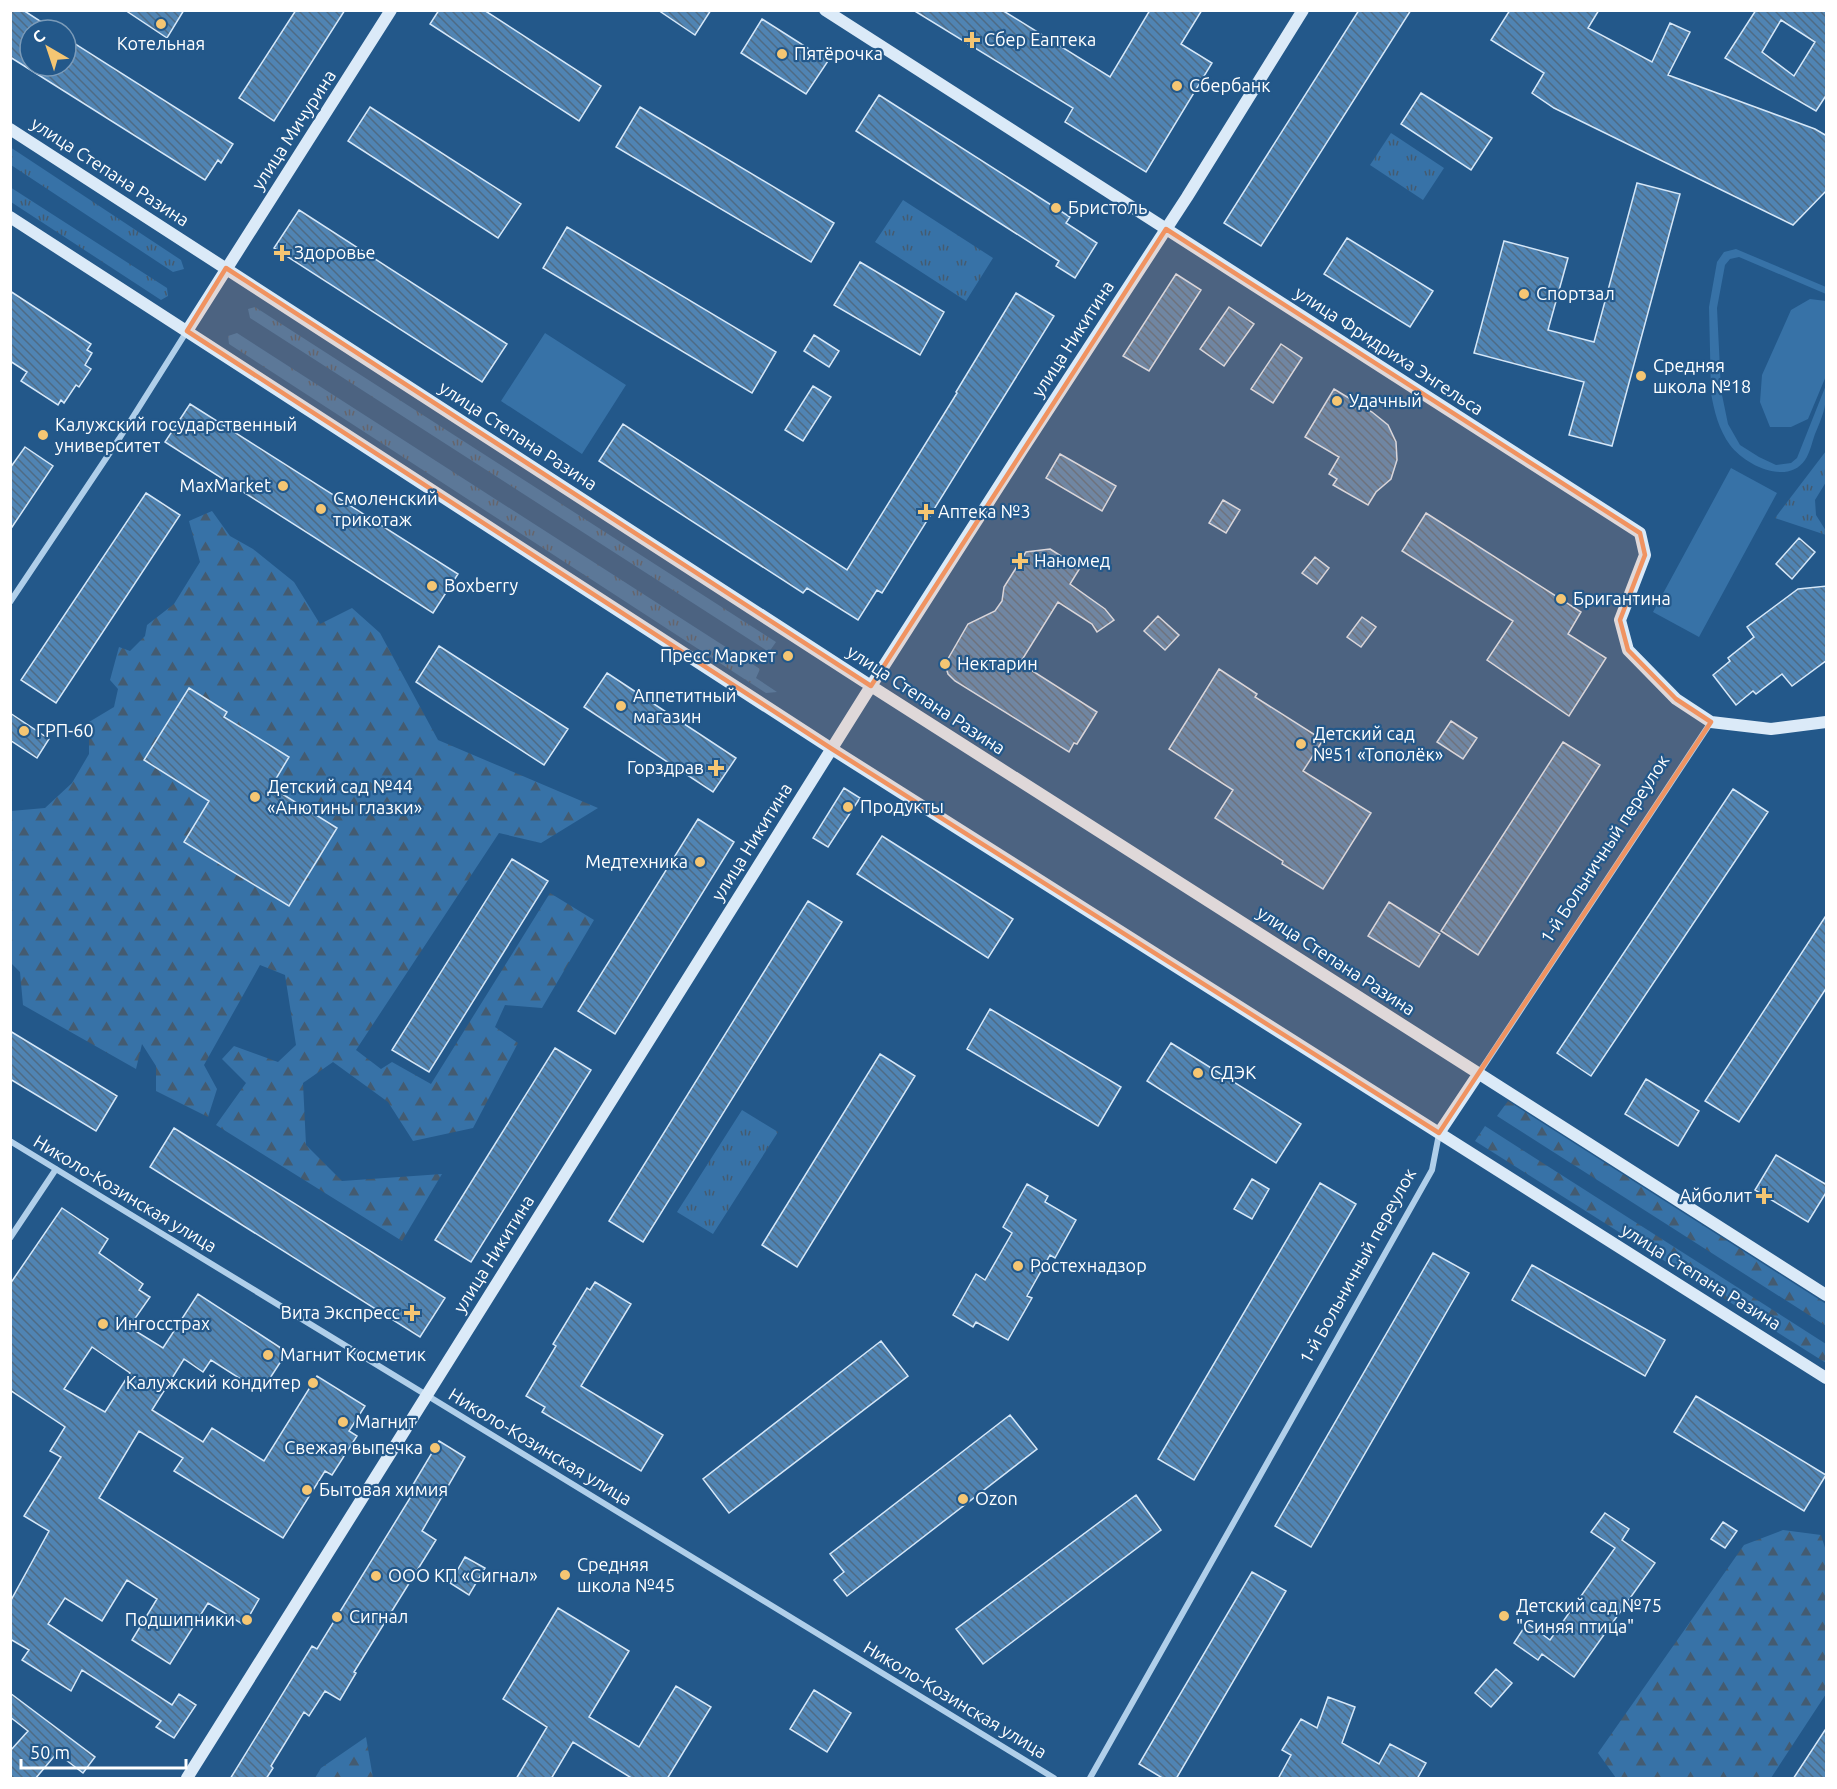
<svg xmlns="http://www.w3.org/2000/svg" width="1837" height="1789" font-family="Ubuntu,sans-serif">
  <style>
    .grass { fill: url(#grass-tufts) }
    .forest { fill: url(#forest-firs) }
    .garden { fill: #3772a7 }
    .building { fill: url(#building-back-hatch); stroke: #d5e7f8; stroke-width: 1.5; fill-rule: evenodd }
    .lines { fill: none; stroke-linecap: round; stroke-linejoin: round }
    .street { stroke: #b0cfea; stroke-width: 6 }
    .secondary { stroke: #dbeaf8; stroke-width: 12 }
    .marked { fill: #f09361; fill-opacity: 0.2; stroke: #f09361; stroke-width: 4.5; stroke-linejoin: round }
    .poi-dot { fill: #f5c673; stroke: #23588a; stroke-width: 2 }
    .labels { text-anchor: middle; stroke-width: 4.5; stroke-linejoin: round; paint-order: stroke }
    .poi-label { font-size: 18px; fill: #fff; stroke: #23588a; text-anchor: start }
    .street-label { font-size: 18px; fill: #fff; stroke: #23588a }
  </style>
  <defs>
    <pattern id="grass-tufts" width="24" height="20" patternUnits="userSpaceOnUse" patternTransform="scale(1.5)"><rect width="24" height="20" fill="#3772a7"/><path d="M3 7l-1-3M5 7V3M7 7l1-3M15 17l-1-3M17 17v-4M19 17l1-3" fill="none" stroke="#445b70"/></pattern>
    <pattern id="forest-firs" width="22" height="20" patternUnits="userSpaceOnUse" patternTransform="scale(1.5)"><rect width="22" height="20" fill="#3772a7"/><path d="M5 1l3.5 6h-7zM16 11l3.5 6h-7z" fill="#445b70"/></pattern>
    <pattern id="building-back-hatch" width="6" height="6" patternUnits="userSpaceOnUse" patternTransform="scale(1.5)"><rect width="6" height="6" fill="#5084b3"/><path d="M-1 5l2 2M0 0l6 6M5-1l2 2" fill="none" stroke="#4e6b85"/></pattern>
  </defs>
  <rect width="100%" height="100%" fill="#23588a"/>
  <!-- grass -->
  <path class="grass" d="M1391,133L1444,168L1423,200L1370,165Z
    M10,147L181,260L184,269L173,272L11,165Z
    M10,187L167,288L168,296L161,300L11,202Z
    M903,200L993,258L966,301L875,242Z
    M255,307L776,642L769,652L250,318L248,309Z
    M237,333L760,669L756,678L777,692L766,693L229,344L228,336Z
    M1826,451V482L1815,500L1816,515L1826,531V535L1775,518Z
    M742,1110L778,1132L713,1234L677,1212Z"/>
  <!-- forest -->
  <path class="forest" d="M212,511L230,536L253,549L294,582L320,624L352,608L380,633L438,740L598,808L541,843L499,833L356,1050L381,1069L392,1062L431,1084L550,893L594,920L542,1008L505,1005L495,1027L518,1043L473,1128L413,1141L388,1102L333,1062L303,1083L306,1145L342,1181L442,1174L402,1241L216,1125L246,1083L222,1059L234,1046L278,1062L296,1045L285,975L260,965L204,1065L217,1089L208,1117L156,1091V1066L142,1044L136,1069L23,1005L20,972L11,963V811L45,808L72,783L89,754V722L114,707L118,689L110,680L119,647L130,651L145,636L147,625L174,604L200,562L189,521Z
    M1508,1101L1826,1304V1326L1497,1116Z
    M1485,1126L1826,1344V1363L1475,1141Z
    M1783,1530L1821,1535L1826,1551V1694L1771,1778H1616L1598,1753L1744,1545Z
    M366,1737L373,1778H315L321,1768Z"/>
  <!-- garden -->
  <path class="garden" d="M1736,249L1826,287V294L1739,257L1730,259L1725,265L1717,308L1721,390L1728,424L1740,445L1759,457L1776,465L1791,463L1797,458L1826,385C1827,406 1823,415 1815,434C1812,442 1810,453 1805,460C1787,486 1745,465 1730,445C1719,430 1714,411 1711,393L1709,307L1717,262L1724,252Z
    M1810,299L1826,301V376L1808,419L1791,427H1770L1760,402L1762,375L1791,310Z
    M545,333L626,385L582,454L501,401Z
    M1731,468L1777,493L1699,637L1653,612Z"/>
  <!-- building -->
  <path class="building" d="M10,10H23L54,30H30V66H66V38L233,144L221,163L218,160L205,180L10,57Z
    M125,10H184L167,38Z
    M296,10H345L274,121L239,98Z
    M439,10H484L601,86L579,121L430,24Z
    M658,10H711L695,35Z
    M913,10H1002L1110,77L1150,10H1202L1181,44L1212,63L1146,172L1065,122L1073,108Z
    M1359,10H1411L1261,246L1224,223Z
    M1510,10H1599L1588,28L1652,62L1670,23L1690,32L1668,75L1815,129L1827,136V190L1793,225L1554,108L1532,93L1544,73L1491,40Z
    M1756,10H1827V94L1816,111L1725,58ZM1781,20L1815,42L1794,76L1762,52Z
    M762,19L828,61L806,94L741,53Z
    M1421,93L1492,138L1471,170L1401,124Z
    M879,95L1070,217L1066,223L1097,243L1075,278L1056,266L1059,261L856,131Z
    M370,107L521,204L498,238L348,141Z
    M640,107L834,223L811,262L616,147Z
    M1637,183L1680,194L1612,446L1569,435L1584,382L1474,353L1504,241L1568,258L1548,330L1594,342Z
    M299,210L507,344L482,382L274,248Z
    M567,227L776,352L752,393L543,268Z
    M1347,238L1433,291L1410,327L1324,274Z
    M860,262L944,312L920,355L834,305Z
    M1176,274L1201,290L1149,371L1123,356Z
    M10,291L91,344L87,350L92,353L85,365L91,369L79,387L76,385L64,403L61,400L58,405L21,381L27,372L10,361Z
    M1016,293L1054,316L882,593L877,590L858,620L807,588L803,593L599,461L623,424L847,570L957,393L956,392Z
    M1229,307L1254,324L1224,366L1200,349Z
    M814,335L839,351L829,367L804,351Z
    M1281,344L1302,358L1273,403L1251,389Z
    M813,386L831,397L803,441L785,430Z
    M1334,389L1372,412L1388,425L1396,442L1397,460L1391,479L1376,492L1368,505L1333,485L1337,479L1329,474L1339,457L1305,437Z
    M190,404L458,574L433,613L165,442Z
    M25,447L53,466L10,530V468Z
    M1060,454L1116,486L1102,511L1046,478Z
    M146,493L180,515L56,703L21,680Z
    M1223,500L1240,510L1226,533L1209,523Z
    M1426,513L1581,612L1568,634L1606,658L1569,716L1487,660L1513,621L1402,551Z
    M1799,538L1815,552L1792,579L1776,564Z
    M1050,549L1080,568L1070,584L1105,609L1114,620L1097,632L1092,624L1058,602L1020,663L1097,712L1077,744L1074,743L1069,752L955,681L948,674L945,664L968,624L995,611L1002,601L1004,587L1026,552Z
    M1315,557L1329,568L1317,584L1302,573Z
    M1827,586V660L1792,686L1782,674L1756,694L1753,691L1736,705L1713,675L1730,661L1728,658L1754,637L1747,627L1798,589Z
    M1158,616L1179,635L1165,650L1144,631Z
    M1362,617L1376,627L1361,647L1347,637Z
    M439,646L568,729L544,765L416,682Z
    M1219,669L1257,694L1255,697L1323,740L1303,771L1371,813L1323,889L1282,864L1283,861L1215,818L1233,790L1169,749Z
    M607,673L736,758L713,792L584,707Z
    M189,688L227,712L224,717L289,757L271,787L337,828L289,906L184,842L209,801L144,760Z
    M10,713L49,739L37,758L10,740Z
    M1451,721L1477,738L1463,759L1437,742Z
    M1563,742L1600,765L1478,955L1441,931Z
    M844,788L860,798L828,847L813,838Z
    M1733,789L1768,812L1591,1076L1557,1053Z
    M698,819L734,842L615,1034L578,1011Z
    M882,836L1013,919L988,958L857,874Z
    M512,859L548,881L429,1072L392,1050Z
    M808,901L842,922L643,1242L609,1221Z
    M1389,902L1440,934L1419,967L1368,936Z
    M1827,914V987L1739,1122L1705,1101Z
    M990,1009L1121,1087L1098,1126L967,1049Z
    M10,1031L117,1096L96,1131L10,1079Z
    M1171,1043L1301,1124L1276,1163L1147,1081Z
    M555,1048L591,1070L471,1262L435,1240Z
    M880,1054L915,1076L797,1267L762,1245Z
    M1646,1079L1699,1111L1678,1146L1625,1114Z
    M174,1128L445,1298L420,1337L150,1167Z
    M1776,1155L1827,1185V1191L1808,1222L1755,1190Z
    M1252,1179L1269,1189L1252,1219L1234,1209Z
    M1320,1183L1356,1204L1194,1480L1158,1459Z
    M1027,1184L1048,1196L1045,1202L1076,1220L1055,1258L1050,1255L1027,1296L1032,1298L1008,1340L976,1322L973,1327L953,1315L976,1274L985,1280L1012,1233L1003,1227Z
    M62,1208L108,1239L99,1253L143,1284L139,1290L150,1297L129,1327L163,1348L198,1294L287,1352L261,1392L211,1360L203,1372L184,1359L152,1410L203,1442L212,1428L264,1461L317,1376L365,1406L349,1431L357,1436L332,1475L325,1471L283,1538L174,1471L183,1458L139,1431L99,1498L259,1599L244,1625L208,1603L170,1664L132,1640L157,1599L127,1580L102,1621L65,1598L48,1624L172,1705L179,1694L196,1705L174,1738L156,1727L161,1721L82,1670L71,1691L22,1660L29,1650L10,1639V1602L49,1531L24,1516L61,1457L50,1451L65,1427L10,1390V1284ZM92,1347L130,1373L105,1412L64,1389Z
    M1433,1253L1469,1273L1311,1547L1275,1526Z
    M1532,1265L1665,1340L1645,1376L1512,1300Z
    M595,1282L631,1304L581,1386L663,1435L641,1471L542,1412L545,1407L526,1396L556,1346L553,1344L587,1288L590,1290Z
    M881,1341L908,1376L729,1513L703,1479Z
    M1696,1396L1826,1475L1804,1511L1674,1432Z
    M1010,1415L1037,1449L847,1596L834,1580L844,1572L830,1554Z
    M439,1441L465,1457L422,1531L436,1540L354,1672L356,1673L340,1700L325,1691L309,1716L304,1712L271,1766L273,1768L266,1779H230L312,1646L317,1649L415,1490L411,1488Z
    M1136,1495L1161,1530L983,1664L956,1629Z
    M1605,1513L1629,1529L1622,1540L1655,1563L1574,1677L1542,1654L1538,1660L1514,1643L1527,1623L1550,1640L1615,1548L1591,1532Z
    M1723,1522L1737,1531L1725,1548L1711,1539Z
    M465,1557L485,1568L469,1595L450,1583Z
    M1252,1572L1286,1591L1176,1779H1164L1139,1764Z
    M558,1608L629,1651L589,1717L639,1747L676,1686L711,1707L667,1779H633L573,1742L551,1779H516L547,1727L503,1699Z
    M1496,1669L1512,1683L1491,1707L1475,1693Z
    M814,1690L851,1713L827,1752L790,1729Z
    M10,1693L95,1757L83,1773L57,1753L35,1779H10V1751L28,1731L10,1717Z
    M1328,1697L1355,1707L1342,1743L1379,1764L1390,1744L1426,1763L1417,1779H1278L1291,1755L1282,1750L1301,1719L1317,1728Z
    M1827,1727V1779H1793Z"/>
  <g class="lines">
    <!-- street -->
    <path class="street" d="M10,602L119,439L187,331
      M1479,1073L1711,722
      M10,1141L1054,1778
      M10,1238L56,1169
      M1090,1778L1432,1170L1439,1134"/>
    <!-- secondary -->
    <path class="secondary" d="M825,10L1640,533L1645,555L1620,620L1628,650L1676,699L1711,722L1771,729L1826,722
      M10,129L871,686L1826,1295
      M10,217L832,749L1826,1378
      M187,331L391,10
      M1439,1133L1479,1073
      M187,1778L871,686L1022,450L1187,197L1303,10"/>
  </g>
  <!-- marked area -->
  <path class="marked" d="M1166,229L1640,533L1645,555L1620,620L1628,650L1676,699L1711,722L1439,1133L832,749L187,331L226,268L871,686Z"/>
  <!-- markers -->
  <g class="poi-dot">
    <circle cx="161" cy="24" r="6"/>
    <path d="M969 31h6v6h6v6h-6v6h-6v-6h-6v-6h6z"/>
    <circle cx="782" cy="54" r="6"/>
    <circle cx="1177" cy="86" r="6"/>
    <circle cx="1056" cy="208" r="6"/>
    <path d="M279 244h6v6h6v6h-6v6h-6v-6h-6v-6h6z"/>
    <circle cx="1524" cy="294" r="6"/>
    <circle cx="1641" cy="376" r="6"/>
    <circle cx="1337" cy="401" r="6"/>
    <circle cx="43" cy="435" r="6"/>
    <circle cx="283" cy="486" r="6"/>
    <circle cx="321" cy="509" r="6"/>
    <path d="M923 503h6v6h6v6h-6v6h-6v-6h-6v-6h6z"/>
    <path d="M1017 552h6v6h6v6h-6v6h-6v-6h-6v-6h6z"/>
    <circle cx="432" cy="586" r="6"/>
    <circle cx="1561" cy="599" r="6"/>
    <circle cx="788" cy="656" r="6"/>
    <circle cx="945" cy="664" r="6"/>
    <circle cx="621" cy="706" r="6"/>
    <circle cx="24" cy="731" r="6"/>
    <circle cx="1301" cy="744" r="6"/>
    <path d="M713 759h6v6h6v6h-6v6h-6v-6h-6v-6h6z"/>
    <circle cx="255" cy="797" r="6"/>
    <circle cx="848" cy="807" r="6"/>
    <circle cx="700" cy="862" r="6"/>
    <circle cx="1198" cy="1073" r="6"/>
    <path d="M1761 1187h6v6h6v6h-6v6h-6v-6h-6v-6h6z"/>
    <circle cx="1018" cy="1266" r="6"/>
    <path d="M409 1304h6v6h6v6h-6v6h-6v-6h-6v-6h6z"/>
    <circle cx="103" cy="1324" r="6"/>
    <circle cx="268" cy="1355" r="6"/>
    <circle cx="313" cy="1383" r="6"/>
    <circle cx="343" cy="1422" r="6"/>
    <circle cx="435" cy="1448" r="6"/>
    <circle cx="307" cy="1490" r="6"/>
    <circle cx="963" cy="1499" r="6"/>
    <circle cx="565" cy="1575" r="6"/>
    <circle cx="376" cy="1576" r="6"/>
    <circle cx="1504" cy="1616" r="6"/>
    <circle cx="337" cy="1617" r="6"/>
    <circle cx="247" cy="1620" r="6"/>
  </g>
  <g class="labels">
    <!-- poi labels -->
    <g class="poi-label">
      <text x="984" y="46">Сбер Еаптека</text>
      <text x="161" y="50" text-anchor="middle">Котельная</text>
      <text x="794" y="60">Пятёрочка</text>
      <text x="1189" y="92">Сбербанк</text>
      <text x="1068" y="214">Бристоль</text>
      <text x="294" y="259">Здоровье</text>
      <text x="1536" y="300">Спортзал</text>
      <text x="1653" y="372">Средняя<tspan x="1653" dy="21">школа №18</tspan></text>
      <text x="1349" y="407">Удачный</text>
      <text x="55" y="431">Калужский государственный<tspan x="55" dy="21">университет</tspan></text>
      <text x="271" y="492" text-anchor="end">MaxMarket</text>
      <text x="333" y="505">Смоленский<tspan x="333" dy="21">трикотаж</tspan></text>
      <text x="938" y="518">Аптека №3</text>
      <text x="1034" y="567">Наномед</text>
      <text x="444" y="592">Boxberry</text>
      <text x="1573" y="605">Бригантина</text>
      <text x="776" y="662" text-anchor="end">Пресс Маркет</text>
      <text x="957" y="670">Нектарин</text>
      <text x="633" y="702">Аппетитный<tspan x="633" dy="21">магазин</tspan></text>
      <text x="36" y="737">ГРП-60</text>
      <text x="1313" y="740">Детский сад<tspan x="1313" dy="21">№51 «Тополёк»</tspan></text>
      <text x="704" y="774" text-anchor="end">Горздрав</text>
      <text x="267" y="793">Детский сад №44<tspan x="267" dy="21">«Анютины глазки»</tspan></text>
      <text x="860" y="813">Продукты</text>
      <text x="688" y="868" text-anchor="end">Медтехника</text>
      <text x="1210" y="1079">СДЭК</text>
      <text x="1752" y="1202" text-anchor="end">Айболит</text>
      <text x="1030" y="1272">Ростехнадзор</text>
      <text x="400" y="1319" text-anchor="end">Вита Экспресс</text>
      <text x="115" y="1330">Ингосстрах</text>
      <text x="280" y="1361">Магнит Косметик</text>
      <text x="301" y="1389" text-anchor="end">Калужский кондитер</text>
      <text x="355" y="1428">Магнит</text>
      <text x="423" y="1454" text-anchor="end">Свежая выпечка</text>
      <text x="319" y="1496">Бытовая химия</text>
      <text x="975" y="1505">Ozon</text>
      <text x="577" y="1571">Средняя<tspan x="577" dy="21">школа №45</tspan></text>
      <text x="388" y="1582">ООО КП «Сигнал»</text>
      <text x="1516" y="1612">Детский сад №75<tspan x="1516" dy="21">"Синяя птица"</tspan></text>
      <text x="349" y="1623">Сигнал</text>
      <text x="235" y="1626" text-anchor="end">Подшипники</text>
    </g>
    <!-- street labels -->
    <g class="street-label">
      <text transform="translate(294 130) rotate(-57)" y="6">улица Мичурина</text>
      <text transform="translate(110 172) rotate(33)" y="6">улица Степана Разина</text>
      <text transform="translate(1073 339) rotate(-57)" y="6">улица Никитина</text>
      <text transform="translate(1389 351) rotate(33)" y="6">улица Фридриха Энгельса</text>
      <text transform="translate(518 436) rotate(33)" y="6">улица Степана Разина</text>
      <text transform="translate(926 700) rotate(33)" y="6">улица Степана Разина</text>
      <text transform="translate(752 842) rotate(-58)" y="6">улица Никитина</text>
      <text transform="translate(1605 849) rotate(-57)" y="6">1-й Больничный переулок</text>
      <text transform="translate(1336 961) rotate(33)" y="6">улица Степана Разина</text>
      <text transform="translate(125 1194) rotate(31)" y="6">Николо-Козинская улица</text>
      <text transform="translate(494 1254) rotate(-58)" y="6">улица Никитина</text>
      <text transform="translate(1358 1266) rotate(-61)" y="6">1-й Больничный переулок</text>
      <text transform="translate(1701 1277) rotate(32)" y="6">улица Степана Разина</text>
      <text transform="translate(540 1447) rotate(31)" y="6">Николо-Козинская улица</text>
      <text transform="translate(955 1700) rotate(31)" y="6">Николо-Козинская улица</text>
    </g>
  </g>
  <!-- border -->
  <rect width="1837" height="1789" fill="none" stroke="#ffffff" stroke-width="24"/>
  <!-- north arrow -->
  <g transform="translate(48 48) rotate(321)"><circle r="28" fill="#23588a" stroke="#7b9bb9" stroke-width="1.5"/>
  <path d="M0-4.5L10 22L0 15L-10 22Z" fill="#f5c673"/>
  <text y="-9" font-size="16" font-weight="bold" text-anchor="middle" fill="#ffffff">С</text>
  </g>
  <!-- scale -->
  <path d="M21 1759v9h165v-9" fill="none" stroke="#ffffff" stroke-width="3"/>
  <text x="30" y="1759" font-size="18" fill="#ffffff" stroke="#23588a" stroke-width="4.5" paint-order="stroke">50 m</text>
</svg>
